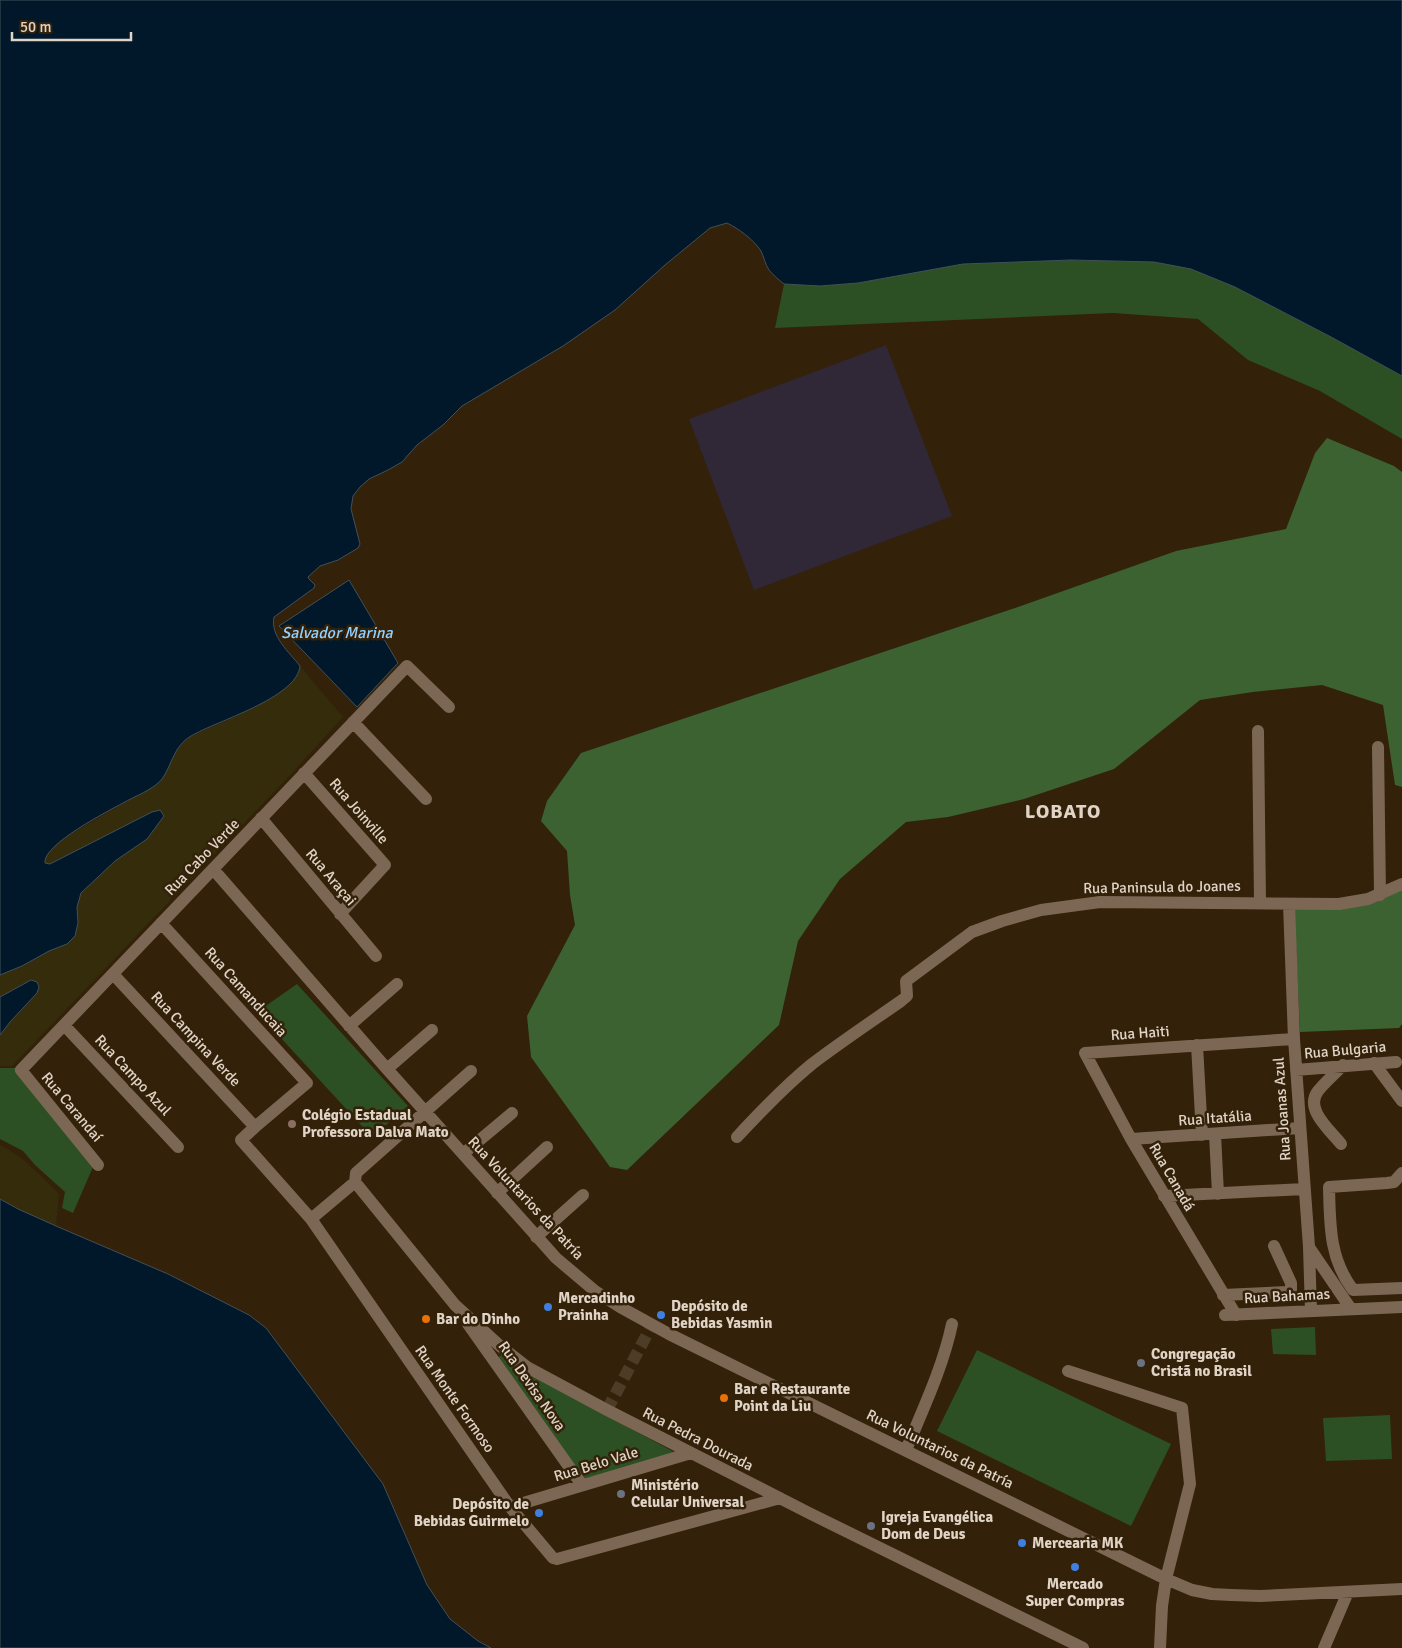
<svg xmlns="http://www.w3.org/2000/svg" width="1402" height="1648" font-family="Signika,sans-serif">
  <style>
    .industrial { fill: #312837 }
    .green { fill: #2c5023 }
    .forest { fill: #3c6232 }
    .sand { fill: #342c0b }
    .water { fill: #00182a; stroke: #435059 }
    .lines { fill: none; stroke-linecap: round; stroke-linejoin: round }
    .minor-tunnel { stroke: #4d3c26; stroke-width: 12; stroke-dasharray: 12 6; stroke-linecap: butt }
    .minor { stroke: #7c6755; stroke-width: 12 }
    .education-dot { fill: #8d6e63; stroke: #332109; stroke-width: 2 }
    .shop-dot { fill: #3f7fe0; stroke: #332109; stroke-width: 2 }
    .food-dot { fill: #e8710a; stroke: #332109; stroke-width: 2 }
    .worship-dot { fill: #6b7280; stroke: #332109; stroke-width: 2 }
    .labels { text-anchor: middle; stroke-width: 5; stroke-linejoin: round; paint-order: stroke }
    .street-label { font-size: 15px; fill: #e0d4c7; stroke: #332109 }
    .poi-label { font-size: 15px; font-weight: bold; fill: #e0d4c7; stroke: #332109; text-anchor: start }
    .water-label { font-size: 16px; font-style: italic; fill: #90d1ff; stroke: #332109 }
    .district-label { font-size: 20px; font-weight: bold; letter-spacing: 1px; fill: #e0d4c7; stroke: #332109 }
  </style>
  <rect width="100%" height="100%" fill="#332109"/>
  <!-- industrial -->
  <path class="industrial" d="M886,345L952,516L754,590L689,419Z"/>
  <!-- green -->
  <path class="green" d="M1071,260L1154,262L1191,269L1235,287L1333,338L1402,376V439L1320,391L1248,360L1198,319L1113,313L775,328L784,284L820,286L858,283L963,264Z
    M297,984L408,1106L372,1137L257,1012Z
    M0,1068H15L93,1167L73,1213L62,1208L65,1192L35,1165L23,1151L0,1139Z
    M1315,1327L1316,1355L1273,1354L1271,1329Z
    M977,1350L1171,1444L1131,1526L937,1431Z
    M504,1352L523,1371L676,1453L584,1481L498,1358Z
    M1390,1415L1392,1459L1326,1461L1323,1418Z"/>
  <!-- forest -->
  <path class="forest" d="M1327,438L1394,466L1402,472V787L1395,785L1383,705L1322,685L1253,692L1200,700L1114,769L1024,799L948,817L906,822L840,879L798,941L779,1025L627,1170L610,1167L531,1057L527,1016L575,925L570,895L567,851L541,821L547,801L581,753L1018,607L1176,551L1286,529L1315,453Z
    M1402,886V1024L1399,1028L1300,1032L1294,904H1363Z"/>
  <!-- sand -->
  <path class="sand" d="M300,666L343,717L294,771L12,1066H0V1035L10,1022L31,980L0,997V975L22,966L49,951L67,944L78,923L77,907L81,893L115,861L147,839L164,816L84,847L50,864L45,863L44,860L46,854L61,840L144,791L171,759L177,748L191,736L237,716L299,673Z
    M0,1145C23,1156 41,1176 59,1194L56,1226L18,1209L0,1199Z"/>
  <!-- water -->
  <path class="water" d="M0,0H1402V376L1333,338L1235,287L1191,269L1154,262L1071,260L963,264L858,283L820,286L784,284C779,280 773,275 769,270C765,264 764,257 761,251C755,241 738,228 727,223L710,228L665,265L615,310L563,346L462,406L443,425L417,445L402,462L388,470L369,479L360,487L353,496L351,509L360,544L358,548L338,560L320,566L308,577L309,579L315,585L314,588L274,617C270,636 289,652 300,666C297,698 216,721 191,736C173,747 173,763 162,779C153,790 135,796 123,803C108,811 42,845 45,863L50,864L152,812L160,810L164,816L147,839L115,861L81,893L77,907L78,923L75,936L67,944L49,951L22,966L0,975Z
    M349,580L398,663L357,707L279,626Z
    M31,980L37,982L39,987L37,993L10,1022L0,1035V997Z
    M0,1199L18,1209L56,1226L168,1274L249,1315L266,1328L383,1484L427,1585L450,1619L478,1641L491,1648H0Z"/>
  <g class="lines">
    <!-- minor-tunnel -->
    <path class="minor-tunnel" d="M607,1410L652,1325"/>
    <!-- minor -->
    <path class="minor" d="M353,722L426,799
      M1258,731L1260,902
      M1378,747L1380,895
      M304,773L385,865L340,914
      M261,818L376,956
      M213,869L387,1069L556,1258L595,1291L620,1307L669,1334L1166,1579L1192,1590L1212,1594L1231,1595L1260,1596L1402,1589
      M1289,904L1294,1039L1309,1247L1311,1311
      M161,923L307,1083L255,1127L241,1140L311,1219L510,1507L553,1558L557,1559L780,1498
      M113,974L255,1127
      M64,1025L178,1147
      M349,1026L397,984
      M1197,1045L1202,1135
      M1374,1063L1402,1101
      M387,1069L432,1030
      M1296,1070L1396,1062
      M1215,1134L1218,1194
      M737,1137C761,1111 785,1086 812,1064C841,1042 871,1022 901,1001L907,996L906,981L972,932L1002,921L1041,910L1100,902L1339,904L1368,899L1402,884
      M1131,1139L1300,1128
      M1341,1144C1330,1130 1304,1109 1318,1091C1325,1082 1335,1074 1343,1065
      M463,1154L512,1113
      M98,1165L21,1070L407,666L449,707
      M1402,1173L1394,1182L1387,1183L1329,1187C1330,1224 1329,1258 1353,1290L1402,1288
      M355,1182L455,1305L500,1346L527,1367L607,1410L809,1513L1083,1648
      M497,1193L547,1147
      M1164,1196L1304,1189
      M311,1219L355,1182L356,1173L471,1071
      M536,1237L583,1195
      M1309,1247L1351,1309
      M1223,1295L1288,1292L1291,1290V1283L1274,1246
      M1225,1315L1402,1307
      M1236,1315L1131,1139L1085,1053L1294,1039
      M468,1324L582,1485
      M1068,1371L1182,1408L1190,1484L1166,1579L1162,1606L1160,1648
      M906,1450C923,1409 943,1367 952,1324
      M510,1507L691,1453
      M1324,1648L1348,1592"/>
  </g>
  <!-- markers -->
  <circle class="education-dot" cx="292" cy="1124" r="5"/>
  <g class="shop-dot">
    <circle cx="548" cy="1307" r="5"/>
    <circle cx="661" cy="1315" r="5"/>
    <circle cx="539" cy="1513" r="5"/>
    <circle cx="1022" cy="1543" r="5"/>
    <circle cx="1075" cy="1567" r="5"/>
  </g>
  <g class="food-dot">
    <circle cx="426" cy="1319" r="5"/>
    <circle cx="724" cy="1398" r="5"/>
  </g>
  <g class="worship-dot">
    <circle cx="1141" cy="1363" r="5"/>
    <circle cx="621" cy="1494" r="5"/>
    <circle cx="871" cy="1526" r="5"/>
  </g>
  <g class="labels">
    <!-- street labels -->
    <g class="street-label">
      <text transform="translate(359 811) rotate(49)" y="5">Rua Joinville</text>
      <text transform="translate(202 857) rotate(-46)" y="5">Rua Cabo Verde</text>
      <text transform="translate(331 877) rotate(50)" y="5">Rua Araçai</text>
      <text transform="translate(1162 887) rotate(-1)" y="5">Rua Paninsula do Joanes</text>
      <text transform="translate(246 992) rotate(48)" y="5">Rua Camanducaia</text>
      <text transform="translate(1140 1033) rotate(-4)" y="5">Rua Haiti</text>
      <text transform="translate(196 1039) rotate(47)" y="5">Rua Campina Verde</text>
      <text transform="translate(1345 1050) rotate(-5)" y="5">Rua Bulgaria</text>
      <text transform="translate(133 1075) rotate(47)" y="5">Rua Campo Azul</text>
      <text transform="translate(72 1107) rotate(50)" y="5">Rua Carandaí</text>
      <text transform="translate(1282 1109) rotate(-94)" y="5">Rua Joanas Azul</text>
      <text transform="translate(1215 1118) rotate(-4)" y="5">Rua Itatália</text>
      <text transform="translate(1172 1177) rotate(60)" y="5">Rua Canadá</text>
      <text transform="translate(526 1198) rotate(47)" y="5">Rua Voluntarios da Patría</text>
      <text transform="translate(1287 1296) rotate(-3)" y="5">Rua Bahamas</text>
      <text transform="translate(532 1386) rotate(55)" y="5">Rua Devisa Nova</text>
      <text transform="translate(455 1399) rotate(55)" y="5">Rua Monte Formoso</text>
      <text transform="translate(698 1439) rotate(27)" y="5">Rua Pedra Dourada</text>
      <text transform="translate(940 1449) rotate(26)" y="5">Rua Voluntarios da Patría</text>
      <text transform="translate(596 1464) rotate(-17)" y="5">Rua Belo Vale</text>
    </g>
    <!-- poi labels -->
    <g class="poi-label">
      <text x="302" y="1120">Colégio Estadual<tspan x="302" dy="17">Professora Dalva Mato</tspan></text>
      <text x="558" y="1303">Mercadinho<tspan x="558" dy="17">Prainha</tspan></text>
      <text x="671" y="1311">Depósito de<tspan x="671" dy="17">Bebidas Yasmin</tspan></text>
      <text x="436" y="1324">Bar do Dinho</text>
      <text x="1151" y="1359">Congregação<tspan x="1151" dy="17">Cristã no Brasil</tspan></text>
      <text x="734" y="1394">Bar e Restaurante<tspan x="734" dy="17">Point da Liu</tspan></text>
      <text x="631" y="1490">Ministério<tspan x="631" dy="17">Celular Universal</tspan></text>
      <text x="529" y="1509" text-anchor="end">Depósito de<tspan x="529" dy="17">Bebidas Guirmelo</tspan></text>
      <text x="881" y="1522">Igreja Evangélica<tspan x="881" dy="17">Dom de Deus</tspan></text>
      <text x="1032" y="1548">Mercearia MK</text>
      <text x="1075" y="1589" text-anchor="middle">Mercado<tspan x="1075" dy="17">Super Compras</tspan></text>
    </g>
    <!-- water labels -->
    <g class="water-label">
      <text x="337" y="638">Salvador Marina</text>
    </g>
    <!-- district labels -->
    <g class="district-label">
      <text x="1063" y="818">LOBATO</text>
    </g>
  </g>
  <!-- scale -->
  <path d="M12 32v8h119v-8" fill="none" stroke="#e0d4c7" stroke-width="2.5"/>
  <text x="20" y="32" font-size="15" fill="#e0d4c7" stroke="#332109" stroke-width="4" paint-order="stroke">50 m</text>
</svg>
